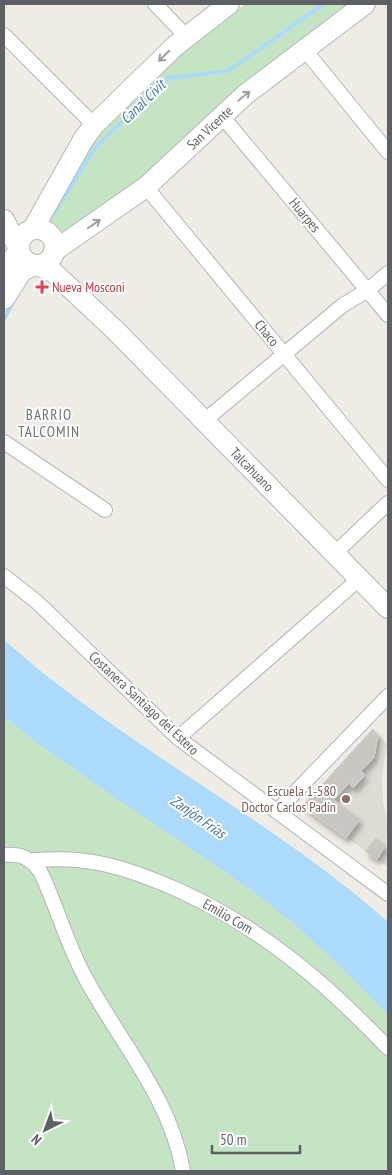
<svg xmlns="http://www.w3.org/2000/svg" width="392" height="1175" font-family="'PT Sans Narrow',sans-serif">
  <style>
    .education { fill: #dedbd4 }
    .green { fill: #c5e4c4 }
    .water { fill: #abdafa }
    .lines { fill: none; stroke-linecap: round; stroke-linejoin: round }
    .stream { stroke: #abdafa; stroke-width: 4 }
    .building { fill: #cac7c2; stroke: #d3cec4; filter: url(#shadow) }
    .street-casing { stroke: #b3b6b9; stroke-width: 16 }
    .secondary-casing { stroke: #b4b8bc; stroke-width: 22 }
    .street { stroke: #fff; stroke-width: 14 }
    .secondary { stroke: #fff; stroke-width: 20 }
    .oneway { stroke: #9ea0a3 }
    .health-dot { fill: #e0444e; stroke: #fff; stroke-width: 2 }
    .education-dot { fill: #8d6e63; stroke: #fff; stroke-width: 2 }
    .labels { text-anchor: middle; stroke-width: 4; stroke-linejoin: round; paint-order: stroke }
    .street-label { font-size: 14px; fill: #5d6165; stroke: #fff }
    .health-label { font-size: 14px; fill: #be3a42; stroke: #fff; text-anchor: start }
    .education-label { font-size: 14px; fill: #785e54; stroke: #fff; text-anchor: end }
    .water-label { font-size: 15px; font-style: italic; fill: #4575a2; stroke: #fff }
    .neighbourhood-label { font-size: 15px; letter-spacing: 1px; fill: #6e7377; stroke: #fff }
  </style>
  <defs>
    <filter id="shadow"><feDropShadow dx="3" dy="5.5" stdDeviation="2.5" flood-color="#0004"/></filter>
  </defs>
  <rect width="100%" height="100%" fill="#efece6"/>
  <!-- education -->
  <path class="education" d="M373,729L387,744L382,778L383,802L388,823L386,844L388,867L306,809L305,803Z"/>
  <!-- green -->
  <path class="green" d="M246,4H347L230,95L145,177L67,230L61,232L53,228L48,221L91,141L105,125L198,38Z
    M4,717C84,781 173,834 256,894C304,930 346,972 388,1014V1171H4Z"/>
  <!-- water -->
  <path class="water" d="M4,640C123,746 269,817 388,922V1014C346,972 304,930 256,894C173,834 84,781 4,717Z"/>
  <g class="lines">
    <!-- stream -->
    <path class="stream" d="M49,221L96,147L168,78L228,71L324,4
      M4,319L13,302"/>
  </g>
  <!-- building -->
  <path class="building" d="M373,729L378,734L374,757L361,771L365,775L353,788L349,783L334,800L360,819L346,838L306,809L305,803Z
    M376,838L386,845L377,859L365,851Z"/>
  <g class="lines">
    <defs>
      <path id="street" d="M155,4L186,36
        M4,35L94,125
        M304,49L388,152
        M221,115L388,315
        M146,187L388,480
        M204,421L343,305L368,290L388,273
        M4,442L105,510
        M334,554L388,503
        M4,576L37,602L178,738L388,894
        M178,738L359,579
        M278,810L388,696
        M4,855C21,854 29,857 40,871C57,906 67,945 86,979C120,1042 171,1099 183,1171
        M31,860C46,860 62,858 77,860C112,863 146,876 178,890C262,928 325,982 388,1048"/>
      <g id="secondary">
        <path d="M4,220L18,247"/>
        <path d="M33,229L83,140L94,125L175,46L229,4"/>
        <circle cx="37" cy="247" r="18"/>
        <path id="s1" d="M54,251L146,187L246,94L365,4"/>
        <path id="s2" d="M37,265L53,272L115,330L388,608"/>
        <path d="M4,271L19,250"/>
        <path d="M4,299L22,271L35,265"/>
      </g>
    </defs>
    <!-- street casing -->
    <use href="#street" class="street-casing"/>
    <!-- secondary casing -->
    <use href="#secondary" class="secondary-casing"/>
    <!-- street -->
    <use href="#street" class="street"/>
    <!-- secondary -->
    <use href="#secondary" class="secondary"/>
  </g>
  <!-- one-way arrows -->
  <defs><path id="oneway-shaft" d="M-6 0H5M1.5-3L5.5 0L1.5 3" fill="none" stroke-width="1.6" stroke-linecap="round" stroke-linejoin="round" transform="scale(1.25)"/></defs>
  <g class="oneway">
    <use href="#oneway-shaft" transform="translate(164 56) rotate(136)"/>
    <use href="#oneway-shaft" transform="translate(244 96) rotate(-39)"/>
    <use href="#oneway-shaft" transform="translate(94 224) rotate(-35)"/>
  </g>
  <!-- markers -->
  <path class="health-dot" d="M39.5 279.5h5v5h5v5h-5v5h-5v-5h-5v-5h5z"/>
  <circle class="education-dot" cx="346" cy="799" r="5"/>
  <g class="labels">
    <!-- street labels -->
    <g class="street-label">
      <text dy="5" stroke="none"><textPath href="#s1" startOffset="199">San Vicente</textPath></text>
      <text transform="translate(305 215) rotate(50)" y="5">Huarpes</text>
      <text transform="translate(267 333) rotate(50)" y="5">Chaco</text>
      <text dy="5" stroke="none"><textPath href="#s2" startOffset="298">Talcahuano</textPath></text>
      <text transform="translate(144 703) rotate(43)" y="5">Costanera Santiago del Estero</text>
      <text transform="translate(228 916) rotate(30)" y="5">Emilio Com</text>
    </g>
    <!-- health labels -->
    <g class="health-label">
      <text x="52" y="292">Nueva Mosconi</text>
    </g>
    <!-- education labels -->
    <g class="education-label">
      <text x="336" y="796">Escuela 1-580<tspan x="336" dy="16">Doctor Carlos Padín</tspan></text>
    </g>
    <!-- water labels -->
    <g class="water-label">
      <text transform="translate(143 102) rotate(-44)" y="5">Canal Civit</text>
      <text transform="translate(198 817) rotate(35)" y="5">Zanjón Frías</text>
    </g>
    <!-- neighbourhood labels -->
    <g class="neighbourhood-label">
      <text x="49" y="420">BARRIO<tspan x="49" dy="17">TALCOMIN</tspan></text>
    </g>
  </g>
  <!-- border -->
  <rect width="392" height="1175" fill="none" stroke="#5d6165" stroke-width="10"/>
  <!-- north arrow -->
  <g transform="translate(45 1130) rotate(222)" stroke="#ffffff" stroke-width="4" paint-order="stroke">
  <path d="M0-4L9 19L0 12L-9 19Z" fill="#5d6165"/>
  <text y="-8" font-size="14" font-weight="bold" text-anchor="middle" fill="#5d6165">N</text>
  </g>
  <!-- scale -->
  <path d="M212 1145v8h88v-8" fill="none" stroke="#5d6165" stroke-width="2.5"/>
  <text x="220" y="1145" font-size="15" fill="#5d6165" stroke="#ffffff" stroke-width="4" paint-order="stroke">50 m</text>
</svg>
